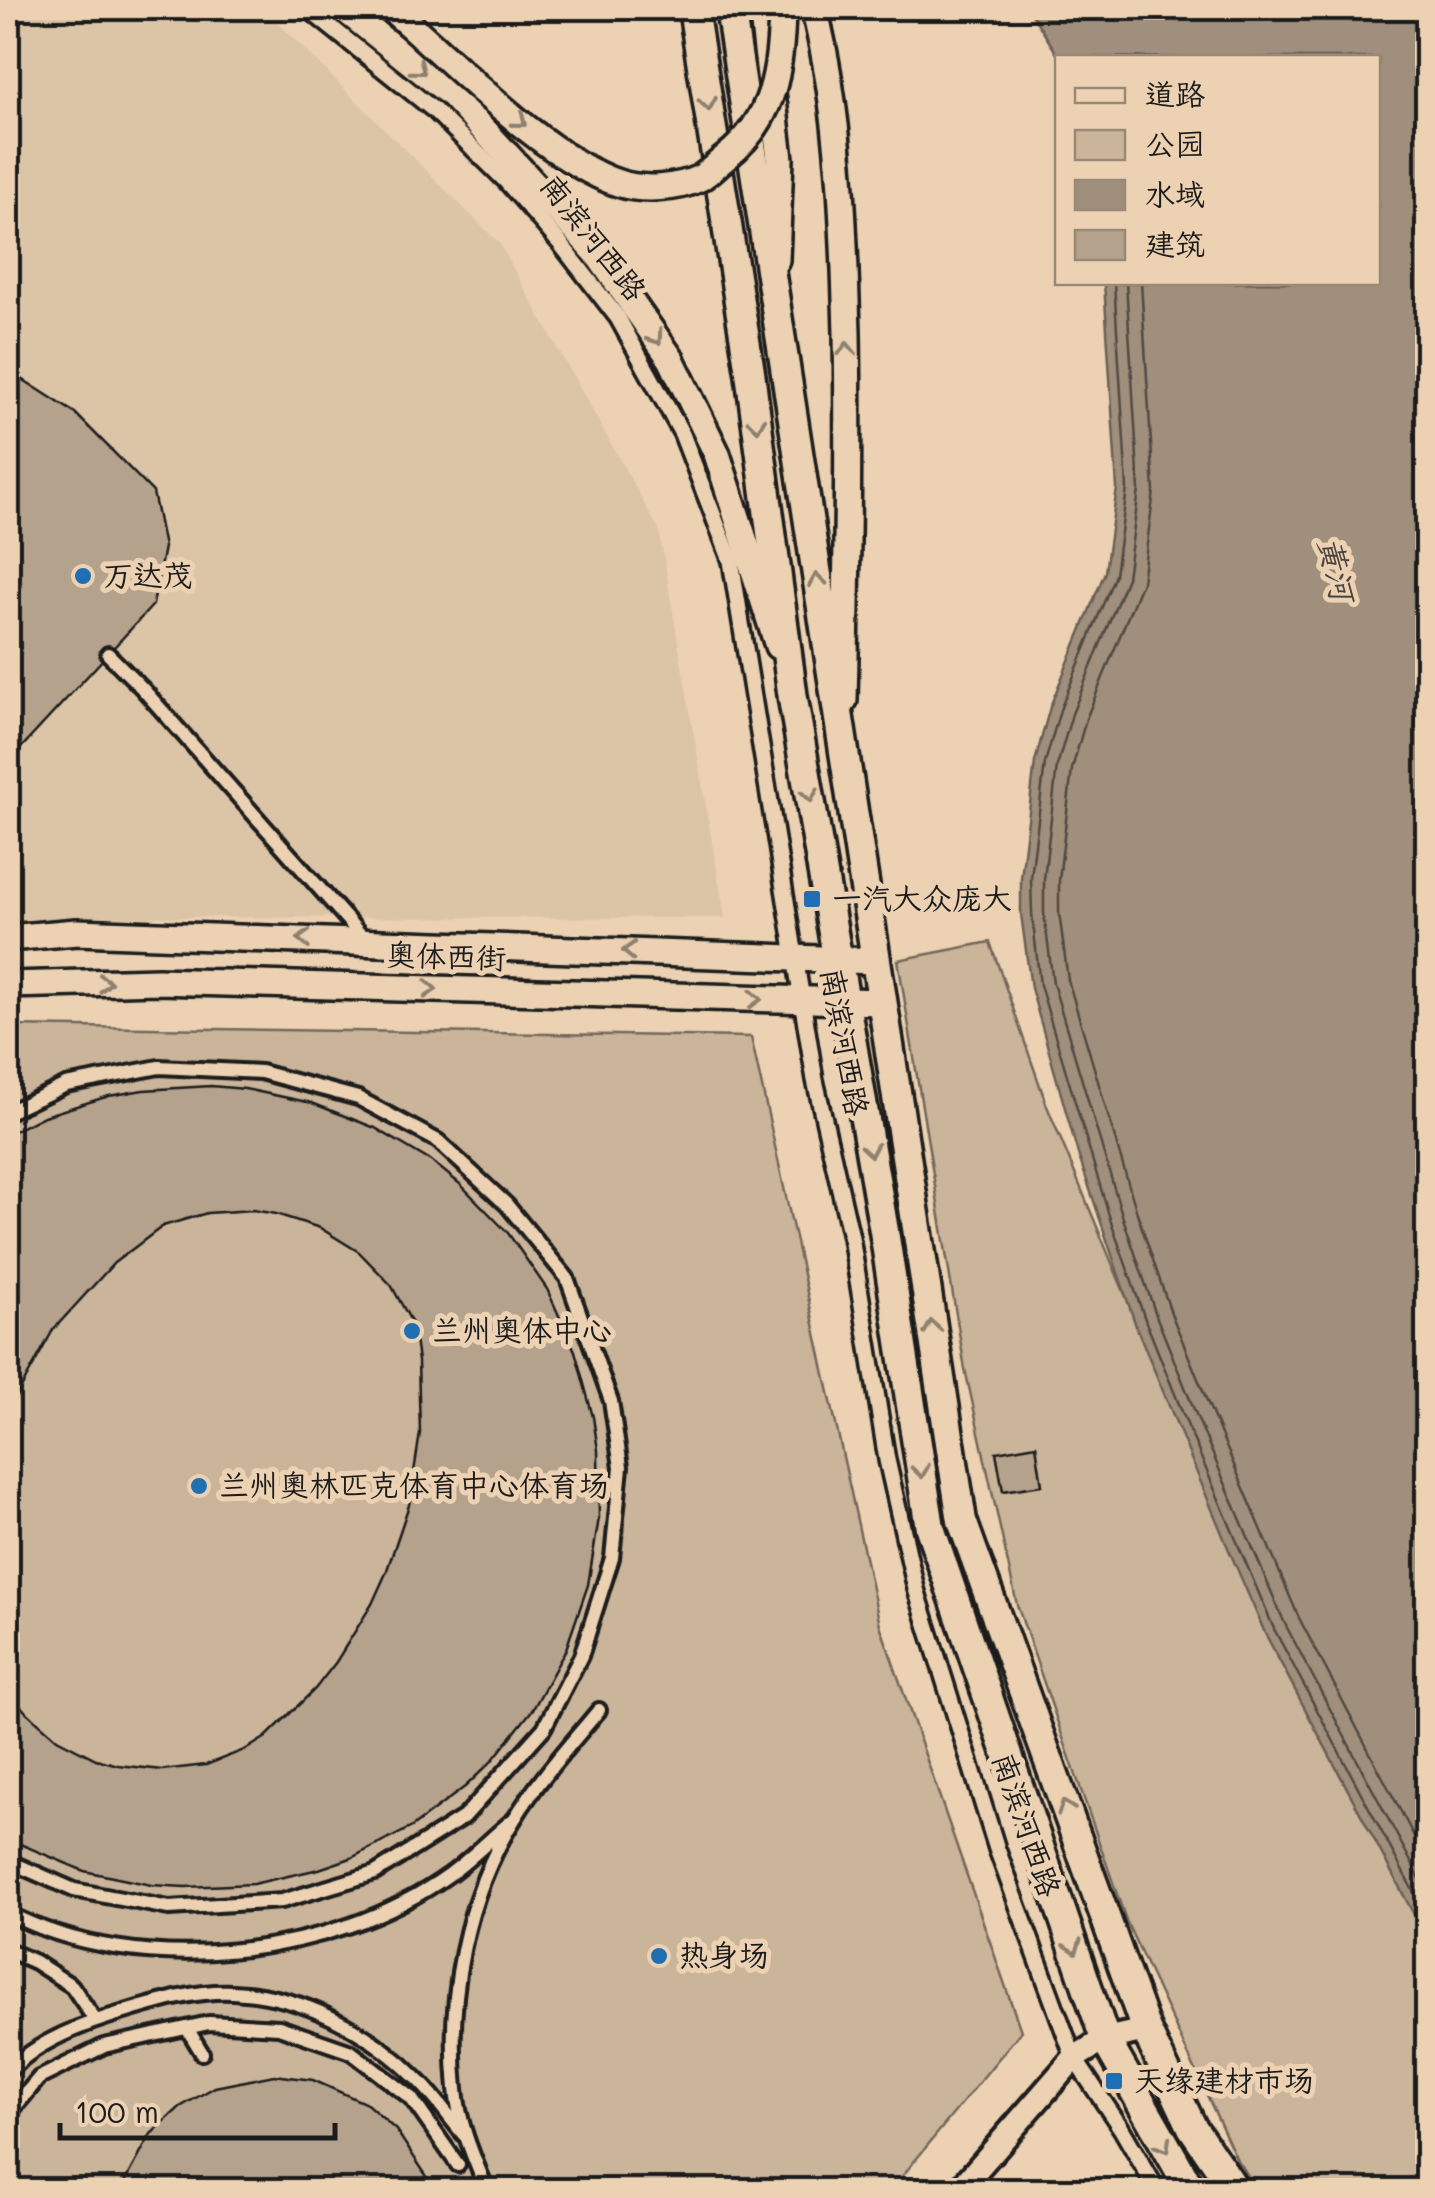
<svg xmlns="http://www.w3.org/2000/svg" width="1435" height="2198" font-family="Mali,'LXGW WenKai TC',sans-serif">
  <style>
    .built { fill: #dcc4a7 }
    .green { fill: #cab49a; stroke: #73685b; stroke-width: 2.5 }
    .water { fill: #a08f7c; stroke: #6b6156; stroke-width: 2.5 }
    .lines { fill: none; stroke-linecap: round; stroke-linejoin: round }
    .shore { stroke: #514a42; stroke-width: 2.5 }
    .building { fill: #b5a28c; stroke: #1c1c1c; stroke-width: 2.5 }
    .pedestrian-casing { stroke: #1c1c1c; stroke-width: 20 }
    .minor-casing { stroke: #1c1c1c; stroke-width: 22 }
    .secondary-casing { stroke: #1c1c1c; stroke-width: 30 }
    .primary-casing { stroke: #1c1c1c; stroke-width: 32 }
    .trunk-casing { stroke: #1c1c1c; stroke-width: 35 }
    .pedestrian { stroke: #ecd2b3; stroke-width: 12 }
    .minor { stroke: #ecd2b3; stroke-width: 15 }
    .secondary { stroke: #ecd2b3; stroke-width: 22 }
    .primary { stroke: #ecd2b3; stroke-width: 25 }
    .trunk { stroke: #ecd2b3; stroke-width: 28 }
    .primary-bridge-casing { stroke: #1c1c1c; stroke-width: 32; stroke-linecap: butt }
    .primary-bridge { stroke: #ecd2b3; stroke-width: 25 }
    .oneway { stroke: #8e806f }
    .poi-dot { fill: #1f6fb2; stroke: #ecd2b3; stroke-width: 4 }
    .labels { text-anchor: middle; stroke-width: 10; stroke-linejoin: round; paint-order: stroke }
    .street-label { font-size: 30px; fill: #1c1c1c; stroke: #ecd2b3 }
    .poi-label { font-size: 30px; fill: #1c1c1c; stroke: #ecd2b3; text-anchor: start }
    .water-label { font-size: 32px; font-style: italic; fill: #4a443e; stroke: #ecd2b3 }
  </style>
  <rect width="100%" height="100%" fill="#ecd2b3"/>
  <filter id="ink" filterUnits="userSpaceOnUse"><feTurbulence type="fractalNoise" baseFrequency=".01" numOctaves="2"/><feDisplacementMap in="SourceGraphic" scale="20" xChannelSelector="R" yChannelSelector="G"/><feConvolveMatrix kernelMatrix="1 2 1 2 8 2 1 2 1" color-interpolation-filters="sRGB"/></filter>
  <g filter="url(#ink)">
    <!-- built -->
    <path class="built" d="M8,8H263L499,243L659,530L725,918L130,917L8,922Z"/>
    <!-- green -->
    <path class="green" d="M990,942L1047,1106L1265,1633L1427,1939V2190H1259L1238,2162L1127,1923L1017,1605L965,1369L898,960Z
      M8,1026L751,1037L880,1625L1021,2031L891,2190H8Z"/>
    <!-- water -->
    <path class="water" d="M1028,8H1427V1939L1265,1633L1226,1543L1136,1326L1078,1154L1031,988L1021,914V878L1035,762L1050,707L1105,572L1117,488L1104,283L1378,282V58L1059,57Z"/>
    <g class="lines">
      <!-- shore -->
      <path class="shore" d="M1114,282L1127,489L1115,575L1060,710L1045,763L1031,878L1032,913L1040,985L1111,1222L1146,1322L1189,1429L1274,1629L1428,1919
        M1126,282L1139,490L1127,578L1072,714L1057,766L1044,879V913L1053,983L1123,1218L1157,1318L1200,1424L1285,1624L1428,1894
        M1141,282L1154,491L1142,582L1086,719L1072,769L1059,880V912L1068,980L1137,1213L1171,1313L1214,1418L1299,1618L1428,1863"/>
    </g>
    <!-- building -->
    <path class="building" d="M8,370L75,413L153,492L164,547L153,605L8,762Z
      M211,1086L245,1089L312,1103L375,1128L434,1163L460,1184L508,1233L547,1289L575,1351L593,1417L598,1450L599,1518L588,1585L566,1649L533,1709L491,1762L466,1786L412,1827L351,1858L319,1869L253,1884L185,1887L151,1885L84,1871L8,1839V1689L24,1710L57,1739L96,1759L118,1765L162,1770L206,1765L247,1749L266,1737L315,1689L336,1662L372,1604L386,1573L409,1505L420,1433L418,1361L413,1325L391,1285L359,1252L320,1228L276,1214L253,1210L207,1213L163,1226L114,1263L53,1330L8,1412V1134L44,1116L109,1096L143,1090Z
      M1036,1445L1042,1485L1003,1491L996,1452Z
      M274,2075L313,2080L367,2104L396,2130L436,2190H121L151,2134L180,2107L215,2087Z"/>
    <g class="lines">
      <defs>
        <path id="pedestrian" d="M108,654L142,688L367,942
          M8,1112L66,1085L159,1067L261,1072L358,1098L438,1141L507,1205L567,1278L611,1401L621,1467L612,1558L581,1656L544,1728L464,1817L375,1873L282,1901L169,1908L74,1890L8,1861
          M8,1913C137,1980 332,1959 450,1874C472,1858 492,1837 513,1820
          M8,1950L35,1962L72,1986L95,2020
          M187,2028L202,2053
          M8,2072C38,2040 86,2023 128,2011C161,2001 199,1990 233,1992C302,1995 368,2030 416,2078C434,2095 449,2117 465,2136
          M8,2115L39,2078L104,2046L209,2023L279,2027L351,2052L411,2098L458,2165
          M487,2190C474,2158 459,2125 456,2089C447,1998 465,1896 515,1818C539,1779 570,1745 599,1710"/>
        <path id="minor" d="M307,8L435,111L507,182L560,243L618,318L682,434L731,561L815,1080L851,1237L887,1460L916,1589L997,1849L1074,2058L1121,2128L1157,2190"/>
        <path id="secondary" d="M959,2190L1074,2058L1105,2039L1146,2030"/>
        <path id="primary" d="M343,8L452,95L596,252L671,359L717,454L778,646
          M762,8L780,159L776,260
          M814,8C841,115 844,223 847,333C849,456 847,577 844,700
          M8,938L77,932L876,961
          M8,985L158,981L882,1002"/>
        <path id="trunk" d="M693,8L750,372L793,699L884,1231L930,1528L1105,2039L1191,2190
          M730,8L962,1521L1146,2030L1192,2127L1235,2190"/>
      </defs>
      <!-- pedestrian casing -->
      <use href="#pedestrian" class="pedestrian-casing"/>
      <!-- minor casing -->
      <use href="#minor" class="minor-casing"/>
      <!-- secondary casing -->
      <use href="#secondary" class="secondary-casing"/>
      <!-- primary casing -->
      <use href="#primary" class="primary-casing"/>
      <!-- trunk casing -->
      <use href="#trunk" class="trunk-casing"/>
      <!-- pedestrian -->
      <use href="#pedestrian" class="pedestrian"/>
      <!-- minor -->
      <use href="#minor" class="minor"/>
      <!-- secondary -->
      <use href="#secondary" class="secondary"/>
      <!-- primary -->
      <use href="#primary" class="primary"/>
      <!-- trunk -->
      <use href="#trunk" class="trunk"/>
      <defs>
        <path id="primary-bridge" d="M394,11C452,61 547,160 618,183C641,191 678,189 700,178C709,173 717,164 725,158C775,119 781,68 782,8"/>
      </defs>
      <!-- primary-bridge casing -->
      <use href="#primary-bridge" class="primary-bridge-casing"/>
      <!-- primary-bridge -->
      <use href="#primary-bridge" class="primary-bridge"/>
    </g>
    <!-- one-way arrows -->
    <defs><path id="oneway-chevron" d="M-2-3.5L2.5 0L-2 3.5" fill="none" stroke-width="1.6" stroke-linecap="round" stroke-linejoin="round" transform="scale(2.5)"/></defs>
    <g class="oneway">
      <use href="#oneway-chevron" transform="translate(419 69) rotate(39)"/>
      <use href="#oneway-chevron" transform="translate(708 104) rotate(81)"/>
      <use href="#oneway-chevron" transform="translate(520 121) rotate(39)"/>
      <use href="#oneway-chevron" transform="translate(656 338) rotate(55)"/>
      <use href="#oneway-chevron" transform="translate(847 349) rotate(-91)"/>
      <use href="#oneway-chevron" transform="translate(757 425) rotate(82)"/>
      <use href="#oneway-chevron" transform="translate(817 580) rotate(-99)"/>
      <use href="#oneway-chevron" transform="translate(810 795) rotate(80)"/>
      <use href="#oneway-chevron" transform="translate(304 939) rotate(-178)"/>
      <use href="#oneway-chevron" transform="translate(629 951) rotate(-178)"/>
      <use href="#oneway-chevron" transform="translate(105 983) rotate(-1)"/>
      <use href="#oneway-chevron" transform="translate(430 989) rotate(2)"/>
      <use href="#oneway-chevron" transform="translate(755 999) rotate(2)"/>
      <use href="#oneway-chevron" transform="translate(870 1150) rotate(80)"/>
      <use href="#oneway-chevron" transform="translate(932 1327) rotate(-99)"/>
      <use href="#oneway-chevron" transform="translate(921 1471) rotate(81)"/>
      <use href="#oneway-chevron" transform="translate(1065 1807) rotate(-110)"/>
      <use href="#oneway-chevron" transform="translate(1074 1947) rotate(71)"/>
      <use href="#oneway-chevron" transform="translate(1164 2146) rotate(60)"/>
    </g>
  </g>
  <!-- markers -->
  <g class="poi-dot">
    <circle cx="83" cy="576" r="10"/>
    <rect x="802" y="889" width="20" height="20" rx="5"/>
    <circle cx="412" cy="1331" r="10"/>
    <circle cx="199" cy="1486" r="10"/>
    <circle cx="659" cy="1956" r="10"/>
    <rect x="1104" y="2071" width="20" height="20" rx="5"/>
  </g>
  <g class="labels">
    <!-- street labels -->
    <g class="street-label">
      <text transform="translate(593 238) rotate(52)" y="10">南滨河西路</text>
      <text transform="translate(446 957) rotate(2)" y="10">奥体西街</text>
      <text transform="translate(844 1042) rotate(80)" y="10">南滨河西路</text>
      <text transform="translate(1026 1825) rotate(71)" y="10">南滨河西路</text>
    </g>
    <!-- poi labels -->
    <g class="poi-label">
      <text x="103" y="586">万达茂</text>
      <text x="832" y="909">一汽大众庞大</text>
      <text x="432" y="1341">兰州奥体中心</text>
      <text x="219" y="1496">兰州奥林匹克体育中心体育场</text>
      <text x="679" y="1966">热身场</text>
      <text x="1134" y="2091">天缘建材市场</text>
    </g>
    <!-- water labels -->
    <g class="water-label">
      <text transform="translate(1336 569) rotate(77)" y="11">黄河</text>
    </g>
  </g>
  <!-- margin -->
  <rect width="1435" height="2198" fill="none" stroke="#ecd2b3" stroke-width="40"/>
  <rect x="20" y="20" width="1395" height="2158" fill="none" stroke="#1c1c1c" stroke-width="4" filter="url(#ink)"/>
  <!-- legend -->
  <rect x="1055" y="55" width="325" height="230" fill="#ecd2b3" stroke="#998977" stroke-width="2.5"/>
  <rect x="1075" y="88" width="50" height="15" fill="#ecd2b3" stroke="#998977" stroke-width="2.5"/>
  <text x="1145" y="105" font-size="30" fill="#1c1c1c">道路</text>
  <rect x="1075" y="130" width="50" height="30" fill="#cab49a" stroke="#998977" stroke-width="2.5"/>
  <text x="1145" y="155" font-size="30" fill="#1c1c1c">公园</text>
  <rect x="1075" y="180" width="50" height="30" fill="#a08f7c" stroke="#998977" stroke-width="2.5"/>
  <text x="1145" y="205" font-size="30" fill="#1c1c1c">水域</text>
  <rect x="1075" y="230" width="50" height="30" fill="#b5a28c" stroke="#998977" stroke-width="2.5"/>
  <text x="1145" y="255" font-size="30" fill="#1c1c1c">建筑</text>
  <!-- scale -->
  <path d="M60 2123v15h275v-15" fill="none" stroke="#1c1c1c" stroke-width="5"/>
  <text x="75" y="2123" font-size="30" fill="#1c1c1c" stroke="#ecd2b3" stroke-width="8" paint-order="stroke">100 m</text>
</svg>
